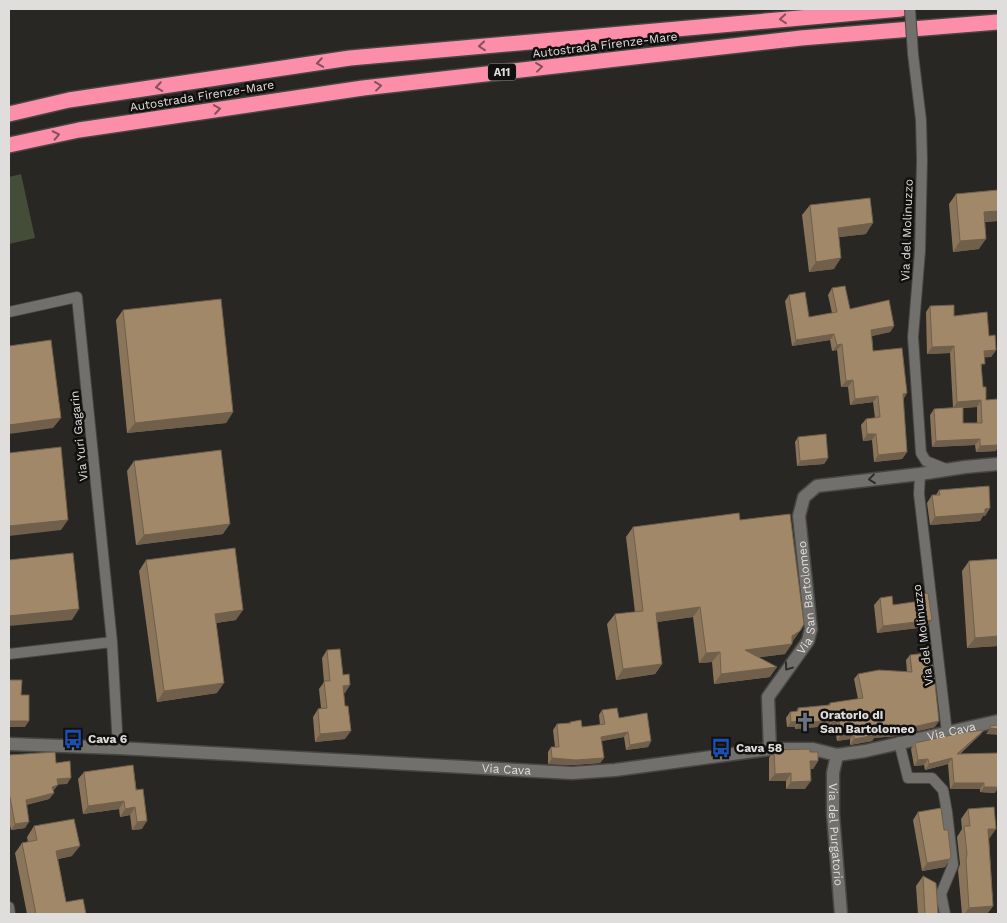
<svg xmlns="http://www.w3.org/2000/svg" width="1007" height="923" font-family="'Work Sans',sans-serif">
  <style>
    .green { fill: #444d38 }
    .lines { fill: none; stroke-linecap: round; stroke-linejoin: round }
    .street-casing { stroke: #474643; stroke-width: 12 }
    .secondary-casing { stroke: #474643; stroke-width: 15 }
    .highway-casing { stroke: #474643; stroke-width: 18 }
    .street { stroke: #72706c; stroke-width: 10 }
    .secondary { stroke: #72706c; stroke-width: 12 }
    .highway { stroke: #fc8ea9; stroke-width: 15 }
    .street-bridge-casing { stroke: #474643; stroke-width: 12; stroke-linecap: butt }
    .street-bridge { stroke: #72706c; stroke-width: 10 }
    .wall { fill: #8a755a; fill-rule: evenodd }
    .shaded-wall { fill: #705f4a }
    .building { fill: #a08869; stroke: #705f4a }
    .oneway { stroke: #864f5c }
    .oneway2 { stroke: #2e2d2b }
    .labels { text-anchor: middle; stroke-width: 5; stroke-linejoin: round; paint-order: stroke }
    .shield { fill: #11100f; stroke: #a1a09e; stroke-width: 1 }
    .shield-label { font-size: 11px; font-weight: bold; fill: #dfdedc }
    .street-label { font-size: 12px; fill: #dfdedc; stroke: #11100f }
    .poi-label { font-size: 12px; font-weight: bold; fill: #dfdedc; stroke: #11100f; text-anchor: start }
  </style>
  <rect width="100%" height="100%" fill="#292724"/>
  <!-- green -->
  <path class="green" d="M21,174L35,238L9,244V177Z"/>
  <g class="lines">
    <defs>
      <path id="street" d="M913,54L921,120L922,160L920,251L913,337L921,453L926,461L946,469
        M9,312L77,297L112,642L118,748
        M920,474L919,494L947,733
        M9,654L112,642
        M899,742L908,778H932L943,790L947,812L953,865L941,894L945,914
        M9,907L10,914"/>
      <g id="secondary">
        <path id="s1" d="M9,744L118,748L572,773L615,770L770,749H813L837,755L865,751L998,721"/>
        <path id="s2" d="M770,749L768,697L808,641L811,629L799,516L804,497L817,486L920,474L965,467L998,464"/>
        <path id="s3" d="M837,755L833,773V814L841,914"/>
      </g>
      <path id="highway" d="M9,114L69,100L350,58L901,9
        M9,145L79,130L363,88L801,38L998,22"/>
    </defs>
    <!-- street casing -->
    <use href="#street" class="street-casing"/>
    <!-- secondary casing -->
    <use href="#secondary" class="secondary-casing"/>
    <!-- highway casing -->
    <use href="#highway" class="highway-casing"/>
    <!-- street -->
    <use href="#street" class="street"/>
    <!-- secondary -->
    <use href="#secondary" class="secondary"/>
    <!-- highway -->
    <use href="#highway" class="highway"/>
    <defs>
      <path id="street-bridge" d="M910,9L913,54"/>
    </defs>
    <!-- street-bridge casing -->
    <use href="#street-bridge" class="street-bridge-casing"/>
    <!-- street-bridge -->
    <use href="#street-bridge" class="street-bridge"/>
  </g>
  <!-- wall -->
  <path class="wall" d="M998,190V221L985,222L979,249L953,252L949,204L956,194Z
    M810,205L866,234L839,237L834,269L809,272L802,215Z
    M832,288L850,309L894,326L890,332L872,336L873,351L907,393L903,399L907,452L902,459L874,462L872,440L863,441L861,425L866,419L875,418L873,402L850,405L848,387H841L837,350L832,351L830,340L792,346L785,301L789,295L809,317L832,313L828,295Z
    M930,306L954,316L989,336L996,350L991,357H984L981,369L983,387L986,400L996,451L976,452L975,445L932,447L930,415L934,409L953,408L950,353L927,354L926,312ZM977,407V423H963V408Z
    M123,310L233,412L226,423L127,433L116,320Z
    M798,437L828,458L824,464L797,466L795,442Z
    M134,461L223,534L136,545L127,471Z
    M939,490L990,508L985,516H983L980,521L930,525L927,503L932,495H936Z
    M740,520L793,641L785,654L759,657L770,677L714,684L712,662L699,663L693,617L657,622L662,664L655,674L616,680L607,624L615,614L635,612L626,537L633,527Z
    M998,559V646L967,648L962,571L969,561Z
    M146,560L236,620L216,623L217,693L157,702L139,571Z
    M919,594L926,627L877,633L874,605L880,598L893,605L914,602Z
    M327,650L343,675L350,685L344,693L345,739L315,742L313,717L318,709L321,708L319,689L324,682L322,658Z
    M910,655L935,727L896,736L874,738L872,741L850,745V739L837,741L835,727L828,728V726L795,729V727H787L786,718L790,712H796L798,708L828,705L830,703L858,699L854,679L858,674L907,672L906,660Z
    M602,710L619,718L651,741L648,747L626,750L624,737L601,741L604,758L600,763L572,765L548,764V752L551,747H555L553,730L557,724L569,723L570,722L582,727L600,725L599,715Z
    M984,730L980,735L960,754L995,793L980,792V789H950L948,764L925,770L924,765L914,766L911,749L915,743Z
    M774,750L810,752L818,761L813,769H811L805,789H786V781H769V758Z
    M9,755L56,763L67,784H58L53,791L54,793L49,799L26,805L25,828L11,830L9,821Z
    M133,765L142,829L132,830L130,815L120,817L119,809L83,814L78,779L84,772Z
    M968,809L989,839L993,906L987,914H962L958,870L960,864L957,837L962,829L961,819Z
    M918,812L944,830L950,859L945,867L922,871L913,820Z
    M34,826L72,856L58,859L66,902L86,914H27L15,853L22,843L28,842L27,837Z
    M923,876L938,914H918L916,886Z"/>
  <!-- shaded-wall -->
  <path class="shaded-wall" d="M998,211V221L977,222L984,212Z
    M873,223L866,234L831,238L838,228Z
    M986,239L979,249L953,252L960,241Z
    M841,258L834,269L809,272L816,262Z
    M894,326L890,332L867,337L871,330Z
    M834,334L830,340L792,346L796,340Z
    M842,344L837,350L832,351L837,345Z
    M954,346L950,353L927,354L932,347Z
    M996,350L991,357L979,358L984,351Z
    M853,380L848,387H841L846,381Z
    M907,393L903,400V394Z
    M878,396L873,402L850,405L855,399Z
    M981,400L977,407L953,408L957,402Z
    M233,412L226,423L127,433L135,423Z
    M61,418L53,428L9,434V425Z
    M867,434H876L872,440L863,441Z
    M980,439L975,445L932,447L936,441Z
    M998,445V447L996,451L976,452L980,446Z
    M907,452L902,459L874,462L878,455Z
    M828,458L824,464L797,466L800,461Z
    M990,508L985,516H983L980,521L930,525L935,517Z
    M68,520L61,530L9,536V526Z
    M230,524L223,534L136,545L144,535Z
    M700,607L693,617L649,623L656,613Z
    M79,609L72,620L9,626V616Z
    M243,610L236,620L208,624L215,614Z
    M932,620L926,627L877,633L883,626Z
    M800,631L793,641L787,644H792L785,654L738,660L745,650L792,636Z
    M998,636V646L967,648L975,638Z
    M720,652L712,662L699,663L706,653Z
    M662,664L655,674L616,680L623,669Z
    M777,667L770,677L714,684L721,674Z
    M224,683L217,693L157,702L164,691Z
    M350,685L345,693L338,694L343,686Z
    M832,720L828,726L795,729L799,723Z
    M9,721H29L25,727H9Z
    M799,721L795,727H787L791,722Z
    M839,721L835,727L828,728L832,722Z
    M939,721L935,727L896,736L874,738L872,741L850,745L854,739L876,733Z
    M990,728L998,729V735L986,734Z
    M984,730L980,735L953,759L957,754Z
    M351,731L345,739L315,742L320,734Z
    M628,732L624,737L597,742L601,737Z
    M854,734L850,739L837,741L841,735Z
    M651,741L648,747L626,750L630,745Z
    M552,758H604L600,763L572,765L548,764Z
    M952,758L948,764L925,770L929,764Z
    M928,759L924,765L914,766L918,760Z
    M810,761H818L813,769H805Z
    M791,773L786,781H769L775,774Z
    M71,778L67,784L53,785L57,779Z
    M811,781L805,789H786L791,782Z
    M954,783H984L980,789H950Z
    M58,785L53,791L52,787Z
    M984,787H998V788L995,793L980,792Z
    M54,793L49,799L22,806L26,800Z
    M124,801L119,809L83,814L88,806Z
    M135,807L130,815L120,817L125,809Z
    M147,821L142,829L132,830L137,822Z
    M29,822L25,828L11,830L15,824Z
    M988,829H996L989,839Z
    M80,846L72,856L49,861L56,851Z
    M950,859L945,867L922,871L927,863Z
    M993,906L987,914H964L969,908Z"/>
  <!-- building -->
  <path class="building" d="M998,190V211L984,212L986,239L960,241L956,194Z
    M870,198L873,223L838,228L841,258L816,262L810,205Z
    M845,286L850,309L889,300L894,326L871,330L873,351L902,348L907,393L903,394L907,452L878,455L876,434H867L866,419L880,417L878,396L855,399L853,380L846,381L842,344L837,345L834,334L796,340L789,295L805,292L809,317L837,312L832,288Z
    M221,299L233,412L135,423L123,310Z
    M954,305V316L987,312L989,336L995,335L996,350L984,351L985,364H981L983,387H986V400L998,399V445L980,446V439L936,441L934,409L963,407V423H982L981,400L957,402L954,346L932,347L930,306Z
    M51,340L61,418L9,425V346Z
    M826,434L828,458L800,461L798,437Z
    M61,447L68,520L9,526V453Z
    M221,450L230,524L144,535L134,461Z
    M989,486L990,508L985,509V513L935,517L932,495H940L939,490Z
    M739,513L740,520L790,514L804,624L800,631L792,636V644L745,650L777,667L721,674L720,652L706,653L700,607L656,613L662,664L623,669L615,614L643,611L633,527Z
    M235,548L243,610L215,614L224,683L164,691L146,560Z
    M73,553L79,609L9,616V560Z
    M998,559V636L975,638L969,561Z
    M928,593L932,620L883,626L880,598L892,596L893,605L920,601L919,594Z
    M340,649L343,675L349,674L350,685L343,686L345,706H348L351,731L320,734L318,709L327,708L324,681H330L327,650Z
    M926,653L927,666L933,665L939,721L900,730L876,733V735L854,739V734L841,735L839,721L832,722V720L799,723V721L791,722L790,712L798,711V708L830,705V703L863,698L858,674L879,670L912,672L910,655Z
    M9,680H22L21,695H29V721H9Z
    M617,708L619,718L647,713L651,741L630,745L628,732L601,737L604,758L576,760L552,758L551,747H559L557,724L571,723L570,722L581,720L582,727L605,724L602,710Z
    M998,725V729L990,728V726Z
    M984,730L957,754L998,753V787H984V783H954L952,758L929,764L928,759L918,760L915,743L970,731V732Z
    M810,749V752H818V761H810L811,781L791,782V773L775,774L774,750Z
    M55,752L56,763L70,761L71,778L57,779L58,785L52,787L54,793L26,800L29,822L15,824L10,797H9V755Z
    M133,765L136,790L143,789L147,821L137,822L135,807L125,809L124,801L88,806L84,772Z
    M994,807L996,829H988L993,906L969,908L966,860L967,854L964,826H970L968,809Z
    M941,808L944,830H948L951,856L950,859L927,863L918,812Z
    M74,819L80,846L56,851L66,902L83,899L86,914H36L22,843L37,840L34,826Z
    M923,876L936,883L938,914H925Z"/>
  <!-- one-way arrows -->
  <defs><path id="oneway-chevron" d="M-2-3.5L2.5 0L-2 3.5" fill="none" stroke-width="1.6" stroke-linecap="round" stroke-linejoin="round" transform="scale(1.25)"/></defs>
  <g class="oneway">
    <use href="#oneway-chevron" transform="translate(783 19) rotate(175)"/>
    <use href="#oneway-chevron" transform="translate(482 46) rotate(175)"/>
    <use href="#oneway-chevron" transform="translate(320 63) rotate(171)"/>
    <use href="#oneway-chevron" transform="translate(539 67) rotate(-7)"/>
    <use href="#oneway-chevron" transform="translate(378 86) rotate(-7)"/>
    <use href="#oneway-chevron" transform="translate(159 87) rotate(171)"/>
    <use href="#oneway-chevron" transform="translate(217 109) rotate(-9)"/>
    <use href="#oneway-chevron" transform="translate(56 135) rotate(-12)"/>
  </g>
  <g class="oneway2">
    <use href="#oneway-chevron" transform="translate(872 479) rotate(173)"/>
    <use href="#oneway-chevron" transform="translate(788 667) rotate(127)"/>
  </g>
  <!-- icons -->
  <defs>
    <symbol id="church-bare" viewBox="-9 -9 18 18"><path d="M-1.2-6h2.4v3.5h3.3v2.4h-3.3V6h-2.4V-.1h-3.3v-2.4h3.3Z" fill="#6b7280" stroke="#11100f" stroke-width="2.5" paint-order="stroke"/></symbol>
    <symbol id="bus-bare" viewBox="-9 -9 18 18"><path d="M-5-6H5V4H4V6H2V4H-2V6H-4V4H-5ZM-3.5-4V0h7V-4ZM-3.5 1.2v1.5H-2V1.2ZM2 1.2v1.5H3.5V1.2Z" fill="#1a4fb4" stroke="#11100f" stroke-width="2.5" paint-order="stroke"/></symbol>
  </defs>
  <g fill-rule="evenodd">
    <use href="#church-bare" x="791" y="708" width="28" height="28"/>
    <use href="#bus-bare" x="59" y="725" width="28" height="28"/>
    <use href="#bus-bare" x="707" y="734" width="28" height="28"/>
  </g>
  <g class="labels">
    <!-- shield labels -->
    <rect class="shield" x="488" y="63.5" width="28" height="17" rx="4"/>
    <g class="shield-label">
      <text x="502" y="76">A11</text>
    </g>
    <!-- street labels -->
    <g class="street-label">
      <text transform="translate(605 45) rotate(-7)" y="4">Autostrada Firenze-Mare</text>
      <text transform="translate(202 96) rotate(-9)" y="4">Autostrada Firenze-Mare</text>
      <text transform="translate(907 230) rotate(-88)" y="4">Via del Molinuzzo</text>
      <text transform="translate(79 436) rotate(-96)" y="4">Via Yuri Gagarin</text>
      <text dy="4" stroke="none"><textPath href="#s2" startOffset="164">Via San Bartolomeo</textPath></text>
      <text transform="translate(923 635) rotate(-97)" y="4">Via del Molinuzzo</text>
      <text dy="4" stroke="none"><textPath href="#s1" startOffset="948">Via Cava</textPath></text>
      <text dy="4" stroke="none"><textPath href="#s1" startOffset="498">Via Cava</textPath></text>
      <text dy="4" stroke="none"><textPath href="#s3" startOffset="80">Via del Purgatorio</textPath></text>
    </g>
    <!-- poi labels -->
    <g class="poi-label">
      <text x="820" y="719">Oratorio di<tspan x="820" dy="14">San Bartolomeo</tspan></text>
      <text x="88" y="743">Cava 6</text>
      <text x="736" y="752">Cava 58</text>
    </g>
  </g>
  <!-- border -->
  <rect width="1007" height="923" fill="none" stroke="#dfdedc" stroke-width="20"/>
</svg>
